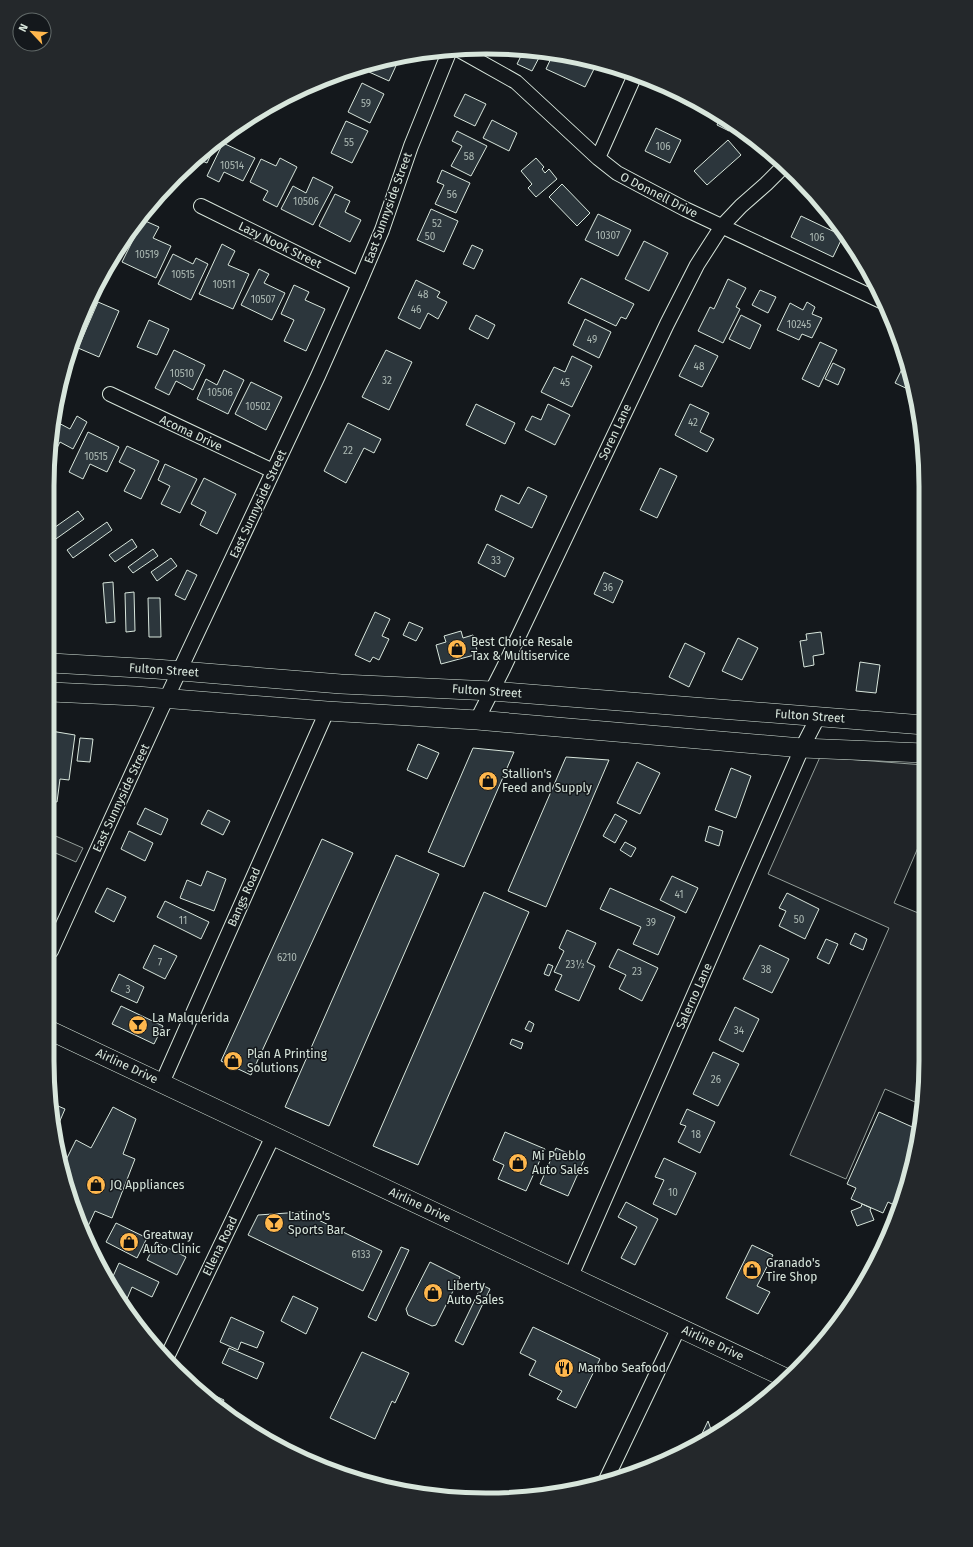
<svg xmlns="http://www.w3.org/2000/svg" width="973" height="1547" font-family="'Fira Sans',sans-serif">
  <style>
    .green { fill: #202428; stroke: #939e99 }
    .parking { fill: #24282b; stroke: #939e99 }
    .building { fill: #2c363c; stroke: #d8e6dc }
    .lines { fill: none; stroke-linecap: round; stroke-linejoin: round }
    .street-casing { stroke: #d8e6dc; stroke-width: 16 }
    .secondary-casing { stroke: #d8e6dc; stroke-width: 20 }
    .street { stroke: #14181c; stroke-width: 14 }
    .secondary { stroke: #14181c; stroke-width: 19 }
    .labels { text-anchor: middle; stroke-width: 3; stroke-linejoin: round; paint-order: stroke }
    .number-label { font-size: 10px; fill: #adbab4 }
    .street-label { font-size: 12px; fill: #d8e6dc; stroke: #14181c }
    .poi-label { font-size: 12px; fill: #d8e6dc; stroke: #14181c; text-anchor: start }
    .rim { fill: none; stroke: #d8e6dc; stroke-width: 5 }
  </style>
  <rect width="100%" height="100%" fill="#14181c"/>
  <!-- green -->
  <path class="green" d="M820,757L924,765L923,836L894,903L923,915L922,1105L885,1089L846,1179L790,1155L889,928L768,874Z"/>
  <!-- parking -->
  <path class="parking" d="M51,834L83,848L76,862L51,851Z"/>
  <!-- building -->
  <path class="building" d="M514,48L542,52L532,71L517,64L523,52Z
    M553,54L569,57L594,69L585,87L546,69Z
    M400,57L389,81L369,72L373,64Z
    M362,83L384,94L370,123L348,112Z
    M673,90L690,98L687,105L670,96Z
    M465,94L486,104L475,126L454,116Z
    M720,117L732,124L729,131L717,125Z
    M492,120L517,133L509,151L483,138Z
    M346,121L368,131L352,163L331,153Z
    M656,128L681,140L670,163L645,151Z
    M457,131L487,146L471,176L451,166L462,146L452,141Z
    M728,140L741,155L707,185L694,171Z
    M215,143L216,144L207,163L195,158Z
    M223,143L255,158L243,181L224,172L219,182L207,176Z
    M280,158L297,167L277,207L263,200L268,191L250,182L261,159L276,166Z
    M536,158L544,167L542,169L545,173L549,169L557,179L536,197L528,188L532,184L521,171Z
    M442,170L470,183L456,213L435,204L444,185L437,182Z
    M313,177L333,187L313,225L281,209L293,186L306,193Z
    M562,184L590,213L577,226L549,197Z
    M335,194L350,201L345,212L361,220L350,242L319,226Z
    M815,195L817,197L824,207L812,200Z
    M431,209L458,221L444,252L417,240Z
    M598,214L631,230L618,256L585,240Z
    M801,216L843,236L833,257L791,237Z
    M143,220L159,227L153,238L171,246L156,278L122,262Z
    M644,241L668,253L649,291L625,279Z
    M222,244L235,251L228,265L249,274L233,309L199,294Z
    M472,245L483,250L474,269L463,264Z
    M173,254L193,264L196,258L208,264L191,300L158,284Z
    M259,269L269,274L264,283L285,293L272,320L241,305Z
    M581,278L634,304L626,319L621,317L616,326L568,303Z
    M728,279L746,288L736,307L740,309L723,343L698,331L710,307L714,309Z
    M416,280L440,292L437,297L447,302L438,319L428,313L420,329L398,318Z
    M294,285L309,292L305,300L325,309L306,351L284,341L294,320L281,314Z
    M760,290L776,297L768,313L752,305Z
    M98,302L119,311L99,357L78,348Z
    M807,302L815,307L812,314L822,318L812,338L802,334L799,340L777,330L790,303L803,310Z
    M476,315L495,325L488,339L469,329Z
    M741,315L761,325L750,349L729,339Z
    M585,319L611,332L599,358L573,345Z
    M149,320L169,329L157,355L137,347Z
    M820,342L837,350L819,387L802,379Z
    M695,345L718,356L702,387L679,376Z
    M174,350L205,365L193,390L176,381L169,395L155,388Z
    M386,350L412,362L389,410L362,397Z
    M572,356L592,366L572,407L541,392L554,367L565,372Z
    M833,363L845,369L838,385L825,379Z
    M905,363L906,364L912,391L895,383Z
    M224,370L244,380L228,414L197,399L206,379L217,385Z
    M251,382L282,397L266,430L235,414Z
    M476,404L515,423L505,444L466,425Z
    M548,404L570,415L555,445L525,430L532,416L541,420Z
    M690,404L709,413L700,432L714,439L707,452L675,435Z
    M77,416L87,422L73,449L60,442L54,454L51,453V429L53,420L70,429Z
    M348,423L381,439L374,453L364,448L346,483L324,471Z
    M88,432L119,447L107,472L90,464L83,479L69,472Z
    M127,446L159,461L141,499L124,491L135,470L119,462Z
    M165,464L197,479L180,513L161,504L170,486L158,480Z
    M660,468L677,476L657,518L640,510Z
    M204,478L236,494L217,534L200,525L206,512L191,504Z
    M528,487L547,496L532,528L495,510L501,495L519,504Z
    M78,511L84,519L53,541L51,538V530Z
    M107,522L112,530L73,558L67,550Z
    M132,539L137,547L115,562L109,555Z
    M487,544L514,558L505,577L478,563Z
    M153,549L158,556L133,573L128,567Z
    M171,558L177,566L157,581L151,572Z
    M187,570L197,575L185,600L175,595Z
    M604,572L623,581L613,603L594,594Z
    M113,582L115,622L106,623L103,583Z
    M134,592L135,631L126,632L125,593Z
    M148,598H160L161,637H149Z
    M375,612L390,619L382,636L389,639L379,660L373,657L370,662L355,655Z
    M409,622L423,628L416,641L403,635Z
    M461,631L463,638L473,635L478,654L441,664L436,645L446,642L444,636Z
    M821,632L824,654L813,656L814,665L804,667L800,641L807,640L806,634Z
    M738,638L758,648L742,680L722,671Z
    M685,643L705,653L689,687L669,677Z
    M860,662L880,665L876,693L856,691Z
    M51,731L75,735L69,780L60,779L57,802L51,801Z
    M80,738L93,739L90,762L77,761Z
    M418,744L439,753L427,779L407,770Z
    M473,748L514,752L464,867L428,852Z
    M566,757L609,760L546,907L508,891Z
    M637,762L660,773L640,814L617,803Z
    M731,768L751,776L736,818L715,810Z
    M145,808L168,819L161,835L137,824Z
    M208,810L230,821L223,835L201,824Z
    M615,814L627,821L615,843L603,836Z
    M709,826L723,831L719,846L705,841Z
    M129,831L153,843L145,861L121,849Z
    M322,839L353,853L251,1075L221,1061Z
    M625,842L636,848L631,857L620,850Z
    M396,855L439,874L329,1126L285,1107Z
    M207,871L226,879L214,911L180,898L187,880L201,886Z
    M672,876L698,888L686,913L660,900Z
    M107,888L126,897L114,922L95,912Z
    M610,888L675,917L658,955L633,944L641,927L600,909Z
    M484,892L529,912L418,1165L373,1146Z
    M787,893L819,909L805,939L779,926L786,911L779,908Z
    M165,901L209,922L201,939L157,917Z
    M567,930L596,943L587,962L595,966L579,1001L555,990L562,975L554,972L564,951L559,948Z
    M855,933L867,939L863,950L850,944Z
    M826,939L838,944L829,964L817,958Z
    M154,945L177,956L165,979L143,968Z
    M760,945L789,959L772,993L743,979Z
    M618,949L658,968L642,1001L619,989L626,975L609,967Z
    M548,964L553,966L549,976L544,974Z
    M119,974L144,987L137,1003L111,991Z
    M121,1006L163,1026L154,1044L112,1024Z
    M735,1007L759,1019L743,1052L719,1040Z
    M529,1021L534,1024L531,1032L525,1029Z
    M512,1039L523,1043L521,1049L510,1044Z
    M713,1052L739,1064L718,1106L693,1094Z
    M51,1103L65,1109L59,1123L51,1119Z
    M113,1107L136,1119L123,1154L135,1159L112,1218L95,1211L85,1233L83,1232L70,1202L62,1168L76,1140L91,1148Z
    M687,1109L715,1122L700,1153L678,1142L686,1126L680,1124Z
    M879,1112L919,1130L903,1190L896,1206L888,1202L883,1213L851,1199L856,1188L847,1184Z
    M505,1132L545,1149L526,1191L498,1179L504,1165L493,1160Z
    M556,1148L584,1160L568,1196L540,1184Z
    M664,1158L696,1173L676,1215L653,1204L664,1180L655,1177Z
    M626,1202L658,1219L635,1265L621,1258L637,1227L618,1217Z
    M862,1204L871,1208L870,1210L874,1220L857,1226L851,1211L861,1207Z
    M302,1212L382,1251L363,1291L248,1235L258,1215Z
    M116,1223L147,1238L137,1258L106,1242Z
    M156,1242L186,1257L177,1275L147,1260Z
    M752,1245L773,1255L757,1286L770,1292L758,1314L726,1298Z
    M401,1247L409,1250L376,1321L368,1317Z
    M430,1262L460,1277L436,1325L432,1326L408,1315L406,1309Z
    M119,1263L159,1282L152,1297L132,1287L124,1306L110,1283Z
    M482,1285L490,1289L463,1345L455,1341Z
    M293,1296L318,1308L306,1334L281,1321Z
    M231,1317L264,1332L257,1348L241,1342L238,1350L220,1342Z
    M533,1327L600,1359L576,1408L557,1399L562,1391L529,1375L536,1361L520,1353Z
    M229,1348L264,1363L257,1379L222,1363Z
    M362,1352L409,1373L395,1403L392,1401L375,1439L330,1418Z
    M199,1388L224,1400L220,1410L198,1388Z
    M708,1421L713,1435L698,1442Z
    M253,1426L270,1433L267,1439L251,1429Z"/>
  <g class="lines">
    <defs>
      <path id="street" d="M459,50L516,82L598,158L617,173L685,209L883,302
        M598,158L635,75
        M201,206L359,284
        M110,394L273,471
        M477,720L503,669L667,324L697,265L722,226L741,206L766,184L784,166
        M51,951L161,710L318,376L359,284L382,230L411,146L450,50
        M162,1083L327,711
        M571,1276L802,748L818,717
        M167,1357L273,1136
        M605,1482L679,1327"/>
      <path id="secondary" d="M51,663L156,669L341,684L492,691L924,725
        M51,692L136,696L327,711L477,720L802,748L924,753
        M51,1031L788,1379"/>
    </defs>
    <!-- street casing -->
    <use href="#street" class="street-casing"/>
    <!-- secondary casing -->
    <use href="#secondary" class="secondary-casing"/>
    <!-- street -->
    <use href="#street" class="street"/>
    <!-- secondary -->
    <use href="#secondary" class="secondary"/>
  </g>
  <!-- icons -->
  <defs>
    <symbol id="shop-disc" viewBox="-11 -11 22 22"><circle r="9.5" fill="#ffb74d" stroke="#14181c"/><path d="M-5-2.5h2.3a2.7 3.5 0 0 1 5.4 0H5L5.5 6h-11ZM-1.5-2.5h3a1.5 2.3 0 0 0-3 0Z" fill="#111"/></symbol>
    <symbol id="bar-disc" viewBox="-11 -11 22 22"><circle r="9.5" fill="#ffb74d" stroke="#14181c"/><path d="M-6-5H6L.8 .8V4.5H3.5V6h-7V4.5H-.8V.8Z" fill="#111"/></symbol>
    <symbol id="restaurant-disc" viewBox="-11 -11 22 22"><circle r="9.5" fill="#ffb74d" stroke="#14181c"/><path d="M-5-6h1v4h1v-4h1v4h1v-4h1v5L-1.5 .5V6h-2V.5L-5-1ZM5-6V6H3V1.5H1.5Q1.5-4 5-6Z" fill="#111"/></symbol>
  </defs>
  <g fill-rule="evenodd">
    <use href="#shop-disc" x="446" y="638" width="22" height="22"/>
    <use href="#shop-disc" x="477" y="770" width="22" height="22"/>
    <use href="#bar-disc" x="127" y="1014" width="22" height="22"/>
    <use href="#shop-disc" x="222" y="1050" width="22" height="22"/>
    <use href="#shop-disc" x="507" y="1152" width="22" height="22"/>
    <use href="#shop-disc" x="85" y="1174" width="22" height="22"/>
    <use href="#bar-disc" x="263" y="1212" width="22" height="22"/>
    <use href="#shop-disc" x="118" y="1231" width="22" height="22"/>
    <use href="#shop-disc" x="741" y="1259" width="22" height="22"/>
    <use href="#shop-disc" x="422" y="1282" width="22" height="22"/>
    <use href="#restaurant-disc" x="553" y="1357" width="22" height="22"/>
  </g>
  <g class="labels">
    <!-- number labels -->
    <g class="number-label">
      <text x="366" y="107">59</text>
      <text x="349" y="146">55</text>
      <text x="663" y="150">106</text>
      <text x="469" y="160">58</text>
      <text x="232" y="169">10514</text>
      <text x="452" y="198">56</text>
      <text x="306" y="205">10506</text>
      <text x="437" y="227">52</text>
      <text x="608" y="239">10307</text>
      <text x="430" y="240">50</text>
      <text x="817" y="241">106</text>
      <text x="147" y="258">10519</text>
      <text x="183" y="278">10515</text>
      <text x="224" y="288">10511</text>
      <text x="423" y="298">48</text>
      <text x="263" y="303">10507</text>
      <text x="416" y="313">46</text>
      <text x="799" y="328">10245</text>
      <text x="592" y="343">49</text>
      <text x="699" y="370">48</text>
      <text x="182" y="377">10510</text>
      <text x="387" y="384">32</text>
      <text x="565" y="386">45</text>
      <text x="220" y="396">10506</text>
      <text x="258" y="410">10502</text>
      <text x="693" y="426">42</text>
      <text x="348" y="454">22</text>
      <text x="96" y="460">10515</text>
      <text x="496" y="564">33</text>
      <text x="608" y="591">36</text>
      <text x="679" y="898">41</text>
      <text x="799" y="923">50</text>
      <text x="183" y="924">11</text>
      <text x="651" y="926">39</text>
      <text x="287" y="961">6210</text>
      <text x="160" y="966">7</text>
      <text x="575" y="968">23½</text>
      <text x="766" y="973">38</text>
      <text x="637" y="975">23</text>
      <text x="128" y="993">3</text>
      <text x="739" y="1034">34</text>
      <text x="716" y="1083">26</text>
      <text x="696" y="1138">18</text>
      <text x="673" y="1196">10</text>
      <text x="361" y="1258">6133</text>
    </g>
    <!-- street labels -->
    <g class="street-label">
      <text transform="translate(659 195) rotate(27)" y="4">O Donnell Drive</text>
      <text transform="translate(388 208) rotate(-70)" y="4">East Sunnyside Street</text>
      <text transform="translate(280 245) rotate(26)" y="4">Lazy Nook Street</text>
      <text transform="translate(615 432) rotate(-65)" y="4">Soren Lane</text>
      <text transform="translate(191 433) rotate(25)" y="4">Acoma Drive</text>
      <text transform="translate(258 504) rotate(-65)" y="4">East Sunnyside Street</text>
      <text transform="translate(164 670) rotate(4)" y="4">Fulton Street</text>
      <text transform="translate(487 691) rotate(4)" y="4">Fulton Street</text>
      <text transform="translate(810 716) rotate(4)" y="4">Fulton Street</text>
      <text transform="translate(121 798) rotate(-65)" y="4">East Sunnyside Street</text>
      <text transform="translate(244 897) rotate(-66)" y="4">Bangs Road</text>
      <text transform="translate(694 996) rotate(-66)" y="4">Salerno Lane</text>
      <text transform="translate(127 1066) rotate(25)" y="4">Airline Drive</text>
      <text transform="translate(420 1205) rotate(25)" y="4">Airline Drive</text>
      <text transform="translate(220 1246) rotate(-64)" y="4">Ellena Road</text>
      <text transform="translate(713 1343) rotate(25)" y="4">Airline Drive</text>
    </g>
    <!-- poi labels -->
    <g class="poi-label">
      <text x="471" y="646">Best Choice Resale<tspan x="471" dy="14">Tax &amp; Multiservice</tspan></text>
      <text x="502" y="778">Stallion's<tspan x="502" dy="14">Feed and Supply</tspan></text>
      <text x="152" y="1022">La Malquerida<tspan x="152" dy="14">Bar</tspan></text>
      <text x="247" y="1058">Plan A Printing<tspan x="247" dy="14">Solutions</tspan></text>
      <text x="532" y="1160">Mi Pueblo<tspan x="532" dy="14">Auto Sales</tspan></text>
      <text x="110" y="1189">JQ Appliances</text>
      <text x="288" y="1220">Latino's<tspan x="288" dy="14">Sports Bar</tspan></text>
      <text x="143" y="1239">Greatway<tspan x="143" dy="14">Auto Clinic</tspan></text>
      <text x="766" y="1267">Granado's<tspan x="766" dy="14">Tire Shop</tspan></text>
      <text x="447" y="1290">Liberty<tspan x="447" dy="14">Auto Sales</tspan></text>
      <text x="578" y="1372">Mambo Seafood</text>
    </g>
  </g>
  <!-- crop -->
  <path d="M0 0H973V1547H0ZM486 54H487A432 432 0 0 1 919 486V1061A432 432 0 0 1 487 1493H486A432 432 0 0 1 54 1061V486A432 432 0 0 1 486 54Z" fill="#24282b" fill-rule="evenodd"/>
  <path class="rim" d="M486 54H487A432 432 0 0 1 919 486V1061A432 432 0 0 1 487 1493H486A432 432 0 0 1 54 1061V486A432 432 0 0 1 486 54Z"/>
  <!-- north arrow -->
  <g transform="translate(32 32) rotate(296)"><circle r="19" fill="#14181c" stroke="#626a69"/>
  <path d="M0-3L7 15L0 10L-7 15Z" fill="#ffb74d"/>
  <text y="-6" font-size="11" font-weight="bold" text-anchor="middle" fill="#d8e6dc">N</text>
  </g>
</svg>
